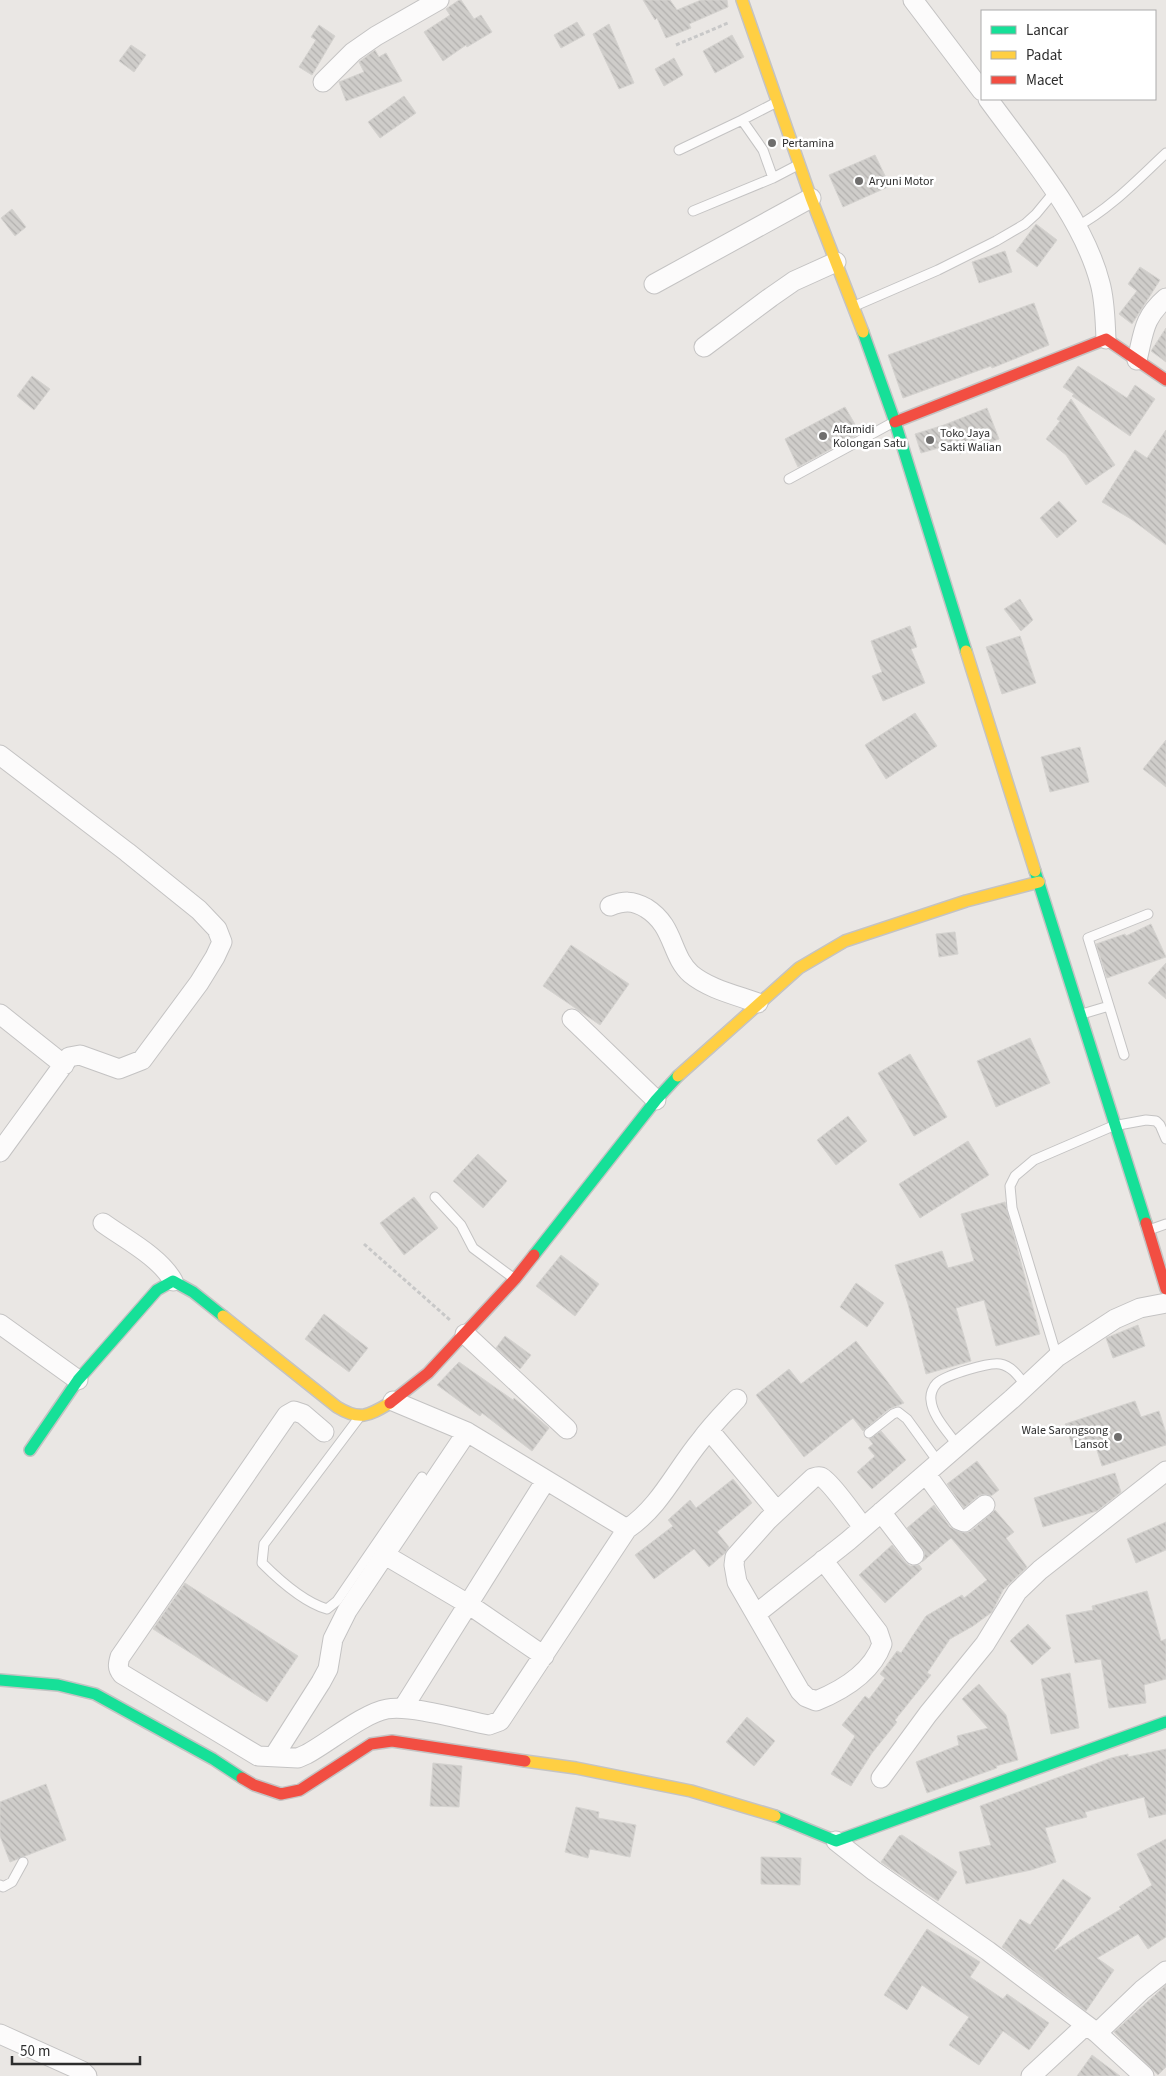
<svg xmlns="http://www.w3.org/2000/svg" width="1166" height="2076" font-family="'Source Sans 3',sans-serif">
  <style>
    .building { fill: url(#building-back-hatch); stroke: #d5d3d0 }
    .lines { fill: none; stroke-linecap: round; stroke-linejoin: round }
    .lane-casing { stroke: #c4c3c3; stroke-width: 11 }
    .street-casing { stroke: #c4c3c3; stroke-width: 21 }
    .fast-casing { stroke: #c4c3c3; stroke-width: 14 }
    .slow-casing { stroke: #c4c3c3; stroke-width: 14 }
    .jam-casing { stroke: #c4c3c3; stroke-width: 14 }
    .path { stroke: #c8c8c8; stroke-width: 3; stroke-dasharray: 4 2.5; stroke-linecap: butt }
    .lane { stroke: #fcfbfb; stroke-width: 9 }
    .street { stroke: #fcfbfb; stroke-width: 19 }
    .fast { stroke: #16e098; stroke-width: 11 }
    .slow { stroke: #ffcf43; stroke-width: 11 }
    .jam { stroke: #f24e42; stroke-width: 11 }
    .poi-dot { fill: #6f6e6d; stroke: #fff; stroke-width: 2 }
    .labels { text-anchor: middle; stroke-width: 5; stroke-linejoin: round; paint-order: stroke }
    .poi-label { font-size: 12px; fill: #2d2d2d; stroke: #fff; text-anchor: start }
  </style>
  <defs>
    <pattern id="building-back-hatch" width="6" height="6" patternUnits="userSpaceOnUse" patternTransform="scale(1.25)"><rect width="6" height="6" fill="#cfcdca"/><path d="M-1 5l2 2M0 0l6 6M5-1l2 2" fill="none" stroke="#b2b0ae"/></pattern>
  </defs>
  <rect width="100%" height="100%" fill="#eae7e4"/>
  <!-- building -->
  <path class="building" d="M459,0H461L474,19L481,15L492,32L467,47L466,45L443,61L424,32L450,15L446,9Z
    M643,0H670L677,10L701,0H727L728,7L689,24L691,28L666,38L657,18L655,20Z
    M577,22L585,35L561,48L554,35Z
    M609,24L634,83L619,89L593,34Z
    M319,25L335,36L312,75L299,67L316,40L311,37Z
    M732,35L744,57L715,73L703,51Z
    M131,45L146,55L134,72L119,61Z
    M375,50L379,57L386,53L402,81L346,101L339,82L364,72L359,62Z
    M674,58L683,75L664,86L655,69Z
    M404,96L416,113L380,138L368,122Z
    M875,155L890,186L843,207L829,175Z
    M12,209L26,227L15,236L1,218Z
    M1036,224L1057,240L1037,267L1016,251Z
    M1005,251L1012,272L979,283L972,262Z
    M1140,267L1160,280L1132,324L1119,314L1137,291L1128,284Z
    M1034,303L1049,345L992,368L991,366L903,398L888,355Z
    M1166,328V362L1151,351Z
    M1078,366L1127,398L1135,385L1155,399L1130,436L1072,396L1074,394L1063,387Z
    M32,376L50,389L34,410L17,396Z
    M1071,399L1115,465L1086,485L1066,455L1046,439L1060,421L1057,419Z
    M845,407L860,433L798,467L785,439Z
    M987,408L999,439L960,454L956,443L921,453L915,434L944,425Z
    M1166,430V545L1131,519L1102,502L1135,450L1147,458Z
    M1059,501L1077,521L1057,538L1040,518Z
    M1020,599L1033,620L1021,631L1004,609Z
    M910,626L917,647L911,649L925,683L883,701L872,676L882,672L871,641Z
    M1020,636L1036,683L1002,694L986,647Z
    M915,713L937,746L886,779L865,745Z
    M1166,740V787L1143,769Z
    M1080,747L1089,782L1050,792L1041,757Z
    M1151,924L1166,957L1107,978L1096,944L1125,934L1126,936Z
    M955,932L958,954L939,957L936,934Z
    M571,945L629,984L600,1025L543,986Z
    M1166,963V999L1148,983Z
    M1030,1038L1050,1083L996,1107L977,1061Z
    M910,1054L947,1117L914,1136L878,1073Z
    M848,1116L867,1141L836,1165L817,1140Z
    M968,1141L989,1175L920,1218L899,1184Z
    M478,1154L507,1181L483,1208L453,1181Z
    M414,1197L438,1228L404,1255L380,1223Z
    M1005,1202L1040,1334L996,1346L984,1300L956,1308L971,1361L926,1374L908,1304L895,1265L942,1251L948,1268L974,1261L961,1214Z
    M561,1255L599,1284L575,1316L536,1286Z
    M856,1283L884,1303L867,1327L840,1307Z
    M324,1314L368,1348L349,1372L305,1339Z
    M1138,1325L1145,1346L1113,1358L1106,1338Z
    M505,1336L531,1355L520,1369L496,1348Z
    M856,1341L904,1403L889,1409L863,1431L853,1418L804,1457L756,1395L789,1369L801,1384Z
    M459,1362L513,1400L514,1398L549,1428L532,1451L482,1413L480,1416L437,1385Z
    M1135,1401L1141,1417L1159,1411L1166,1433V1445L1102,1466L1094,1441L1073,1448L1065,1424Z
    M881,1431L906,1460L872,1489L857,1472L875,1456L868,1448L873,1444L869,1439Z
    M977,1461L999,1490L991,1496L984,1494L978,1496L964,1508L947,1484Z
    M1115,1473L1121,1492L1097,1511L1043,1527L1034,1498Z
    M733,1479L752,1503L717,1532L729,1547L725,1553L709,1567L694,1549L654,1579L635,1555L673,1526L668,1520L690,1500L696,1508Z
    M934,1505L950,1527L955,1530L965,1533L971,1531L995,1510L1014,1532L1006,1538L1027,1567L1003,1590L992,1612L973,1626L950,1639L927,1673L931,1675L895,1720L897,1722L872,1753L851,1786L831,1774L855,1736L842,1725L865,1696L869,1699L885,1678L880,1674L897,1651L901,1653L926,1616L962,1595L964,1598L987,1580L951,1538L922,1562L925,1554L923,1549L907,1528Z
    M1166,1522V1550L1136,1563L1127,1539Z
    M892,1545L905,1562L910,1566L919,1565L922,1569L885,1603L859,1575Z
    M185,1583L298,1656L267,1702L153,1629Z
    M1147,1591L1161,1641L1166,1639V1679L1144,1685L1146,1703L1109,1708L1101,1659L1075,1663L1066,1615L1093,1610L1092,1606Z
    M1028,1624L1051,1648L1032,1665L1010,1641Z
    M1070,1673L1079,1728L1051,1734L1041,1679Z
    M979,1684L1006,1715L1018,1760L996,1766L997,1768L927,1793L916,1762L959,1745L957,1736L988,1728L962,1699Z
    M747,1717L775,1741L754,1766L726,1742Z
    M1166,1749V1814L1149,1818L1144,1797L1085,1812L1087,1817L1045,1828L1056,1862L1031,1870L966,1884L959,1852L991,1845L980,1806L1111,1758L1128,1754V1757Z
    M433,1763L462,1766L459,1807L430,1806Z
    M46,1784L66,1840L10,1862L0,1836V1802Z
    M576,1807L599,1812L598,1818L636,1825L630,1857L590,1849L588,1858L565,1852Z
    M902,1835L957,1872L938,1901L881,1862L899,1836Z
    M1166,1839V1937L1148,1949L1138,1934L1097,1958L1114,1970L1086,2011L1002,1947L1020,1919L1030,1925L1063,1879L1091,1898L1053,1952L1081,1933L1121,1909L1119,1907L1152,1885L1137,1854Z
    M761,1857L801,1858L800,1885L761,1884Z
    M927,1929L980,1962L970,1977L1003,1999L1007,1994L1049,2023L1029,2050L1003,2031L979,2065L949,2045L969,2017L922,1985L907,2010L884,1995Z
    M1166,1985V2067L1158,2075L1114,2032Z
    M1092,2055L1120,2076H1077Z"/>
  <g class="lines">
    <defs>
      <path id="lane" d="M775,103L742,120L763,150L773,178L796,166
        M679,150L742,120
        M693,211L773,178
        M1076,227C1110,209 1138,179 1166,153
        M857,305L938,270L996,241L1025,224L1036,214L1055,191
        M789,479L892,423
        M1109,1006L1088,938L1148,914
        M1082,1014L1109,1006L1124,1055
        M435,1197L461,1225L473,1248L512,1277
        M1149,1230L1166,1224
        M1057,1357L1012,1208L1010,1186L1015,1176L1034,1160L1113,1126L1146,1120L1156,1121L1160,1125L1166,1139
        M358,1419L264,1544L262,1563C279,1580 303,1602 327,1609L337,1601L422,1477
        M869,1433L893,1414L898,1412L907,1419L939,1463
        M958,1446C949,1433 932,1416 931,1400C930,1394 933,1387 937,1383C946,1375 989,1362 1000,1364C1012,1366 1019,1377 1026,1386
        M0,1885L3,1887L12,1882L23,1862"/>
      <path id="street" d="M913,0L982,91
        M323,82L353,52L376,36L439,0
        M988,99C1027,153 1083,217 1100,283C1105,301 1105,320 1106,339
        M654,284L811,198
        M704,347L771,297L794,281L836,262
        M1137,360C1144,332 1143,318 1166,298
        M0,755L127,852L199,910L217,929L222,942L215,957L199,983L142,1060L119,1069L80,1055L69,1057L0,1152
        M610,906C624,901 632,900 646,908C675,926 670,955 691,974C709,989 736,995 758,1003
        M0,1014L64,1065
        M572,1019L656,1100
        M103,1223C125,1239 160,1257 173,1281
        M0,1324L78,1380
        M465,1334L567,1429
        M393,1401L467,1432L627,1529
        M709,1430L777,1511
        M324,1432L303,1414L294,1411L287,1415L120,1657C118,1664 117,1668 122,1674L258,1756L298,1758L307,1754C329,1742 364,1713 387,1709C412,1705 463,1720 489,1725L500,1721L627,1529C660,1507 676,1470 701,1440C712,1425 725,1412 737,1399
        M926,1474L959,1520L964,1522L985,1505
        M881,1512L914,1555
        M385,1555L468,1604L544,1656
        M823,1560L878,1632L882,1644C872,1672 843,1690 816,1701L806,1697L800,1691L737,1582L734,1565L735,1557L768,1520L813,1478C816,1477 818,1476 821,1477C830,1481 856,1518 863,1527
        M756,1614L848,1541L1012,1399L1057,1357L1115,1319L1140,1308L1166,1303
        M403,1708L546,1480
        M274,1756L321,1682L328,1669L333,1639L347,1611L467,1432
        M881,1778L928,1714L985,1644L1017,1592L1040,1570L1166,1471
        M836,1841L874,1871L988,1951L1097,2033L1142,1990L1166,1971
        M1097,2033L1144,2076
        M0,2034L82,2071L87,2076
        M1031,2076L1086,2025"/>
      <path id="fast" d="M863,332L895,422L966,651
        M1035,871L1146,1223
        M534,1255L656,1100L678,1076
        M30,1450L78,1380L157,1290L173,1281L193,1292L223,1316
        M0,1680L58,1685L95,1694L213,1759L242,1778
        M775,1816L836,1841L1166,1722"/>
      <path id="slow" d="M742,0L811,198L863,332
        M966,651L1035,871
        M678,1076L799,968L845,941L966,901L1039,882
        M223,1316L337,1407C360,1421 368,1416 390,1403
        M525,1761L576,1768L691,1791L775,1816"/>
      <path id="jam" d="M895,422L1106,339L1166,380
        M1146,1223L1166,1289
        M390,1403L428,1373L515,1279L534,1255
        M242,1778L254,1785L281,1794L300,1790L371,1744L392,1741L525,1761"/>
    </defs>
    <!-- lane casing -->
    <use href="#lane" class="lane-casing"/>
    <!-- street casing -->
    <use href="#street" class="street-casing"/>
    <!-- fast casing -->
    <use href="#fast" class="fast-casing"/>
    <!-- slow casing -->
    <use href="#slow" class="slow-casing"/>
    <!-- jam casing -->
    <use href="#jam" class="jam-casing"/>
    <!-- path -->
    <path class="path" d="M676,45L728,23
      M364,1244L450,1320"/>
    <!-- lane -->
    <use href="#lane" class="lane"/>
    <!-- street -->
    <use href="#street" class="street"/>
    <!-- fast -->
    <use href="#fast" class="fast"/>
    <!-- slow -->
    <use href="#slow" class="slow"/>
    <!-- jam -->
    <use href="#jam" class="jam"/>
  </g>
  <!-- markers -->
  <g class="poi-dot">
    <circle cx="772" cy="143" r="5"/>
    <circle cx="859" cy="181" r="5"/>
    <circle cx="823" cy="436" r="5"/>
    <circle cx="930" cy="440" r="5"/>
    <circle cx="1118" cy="1437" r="5"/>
  </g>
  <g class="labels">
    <!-- poi labels -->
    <g class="poi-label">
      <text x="782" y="147">Pertamina</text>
      <text x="869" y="185">Aryuni Motor</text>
      <text x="833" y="433">Alfamidi<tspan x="833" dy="14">Kolongan Satu</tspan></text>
      <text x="940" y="437">Toko Jaya<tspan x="940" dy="14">Sakti Walian</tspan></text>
      <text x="1108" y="1434" text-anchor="end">Wale Sarongsong<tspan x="1108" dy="14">Lansot</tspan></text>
    </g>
  </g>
  <!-- legend -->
  <rect x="981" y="10" width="175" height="90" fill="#ffffff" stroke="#ababab"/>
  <rect x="991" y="26" width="25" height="8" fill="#16e098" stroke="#ababab"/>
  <text x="1026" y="35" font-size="15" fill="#2d2d2d">Lancar</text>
  <rect x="991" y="51" width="25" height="8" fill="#ffcf43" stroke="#ababab"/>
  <text x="1026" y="60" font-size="15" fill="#2d2d2d">Padat</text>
  <rect x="991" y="76" width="25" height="8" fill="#f24e42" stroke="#ababab"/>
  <text x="1026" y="85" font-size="15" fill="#2d2d2d">Macet</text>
  <!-- scale -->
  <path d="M12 2056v8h128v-8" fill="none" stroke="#2d2d2d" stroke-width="2.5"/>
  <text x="20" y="2056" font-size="15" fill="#2d2d2d" stroke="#ffffff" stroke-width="4" paint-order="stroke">50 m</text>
</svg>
